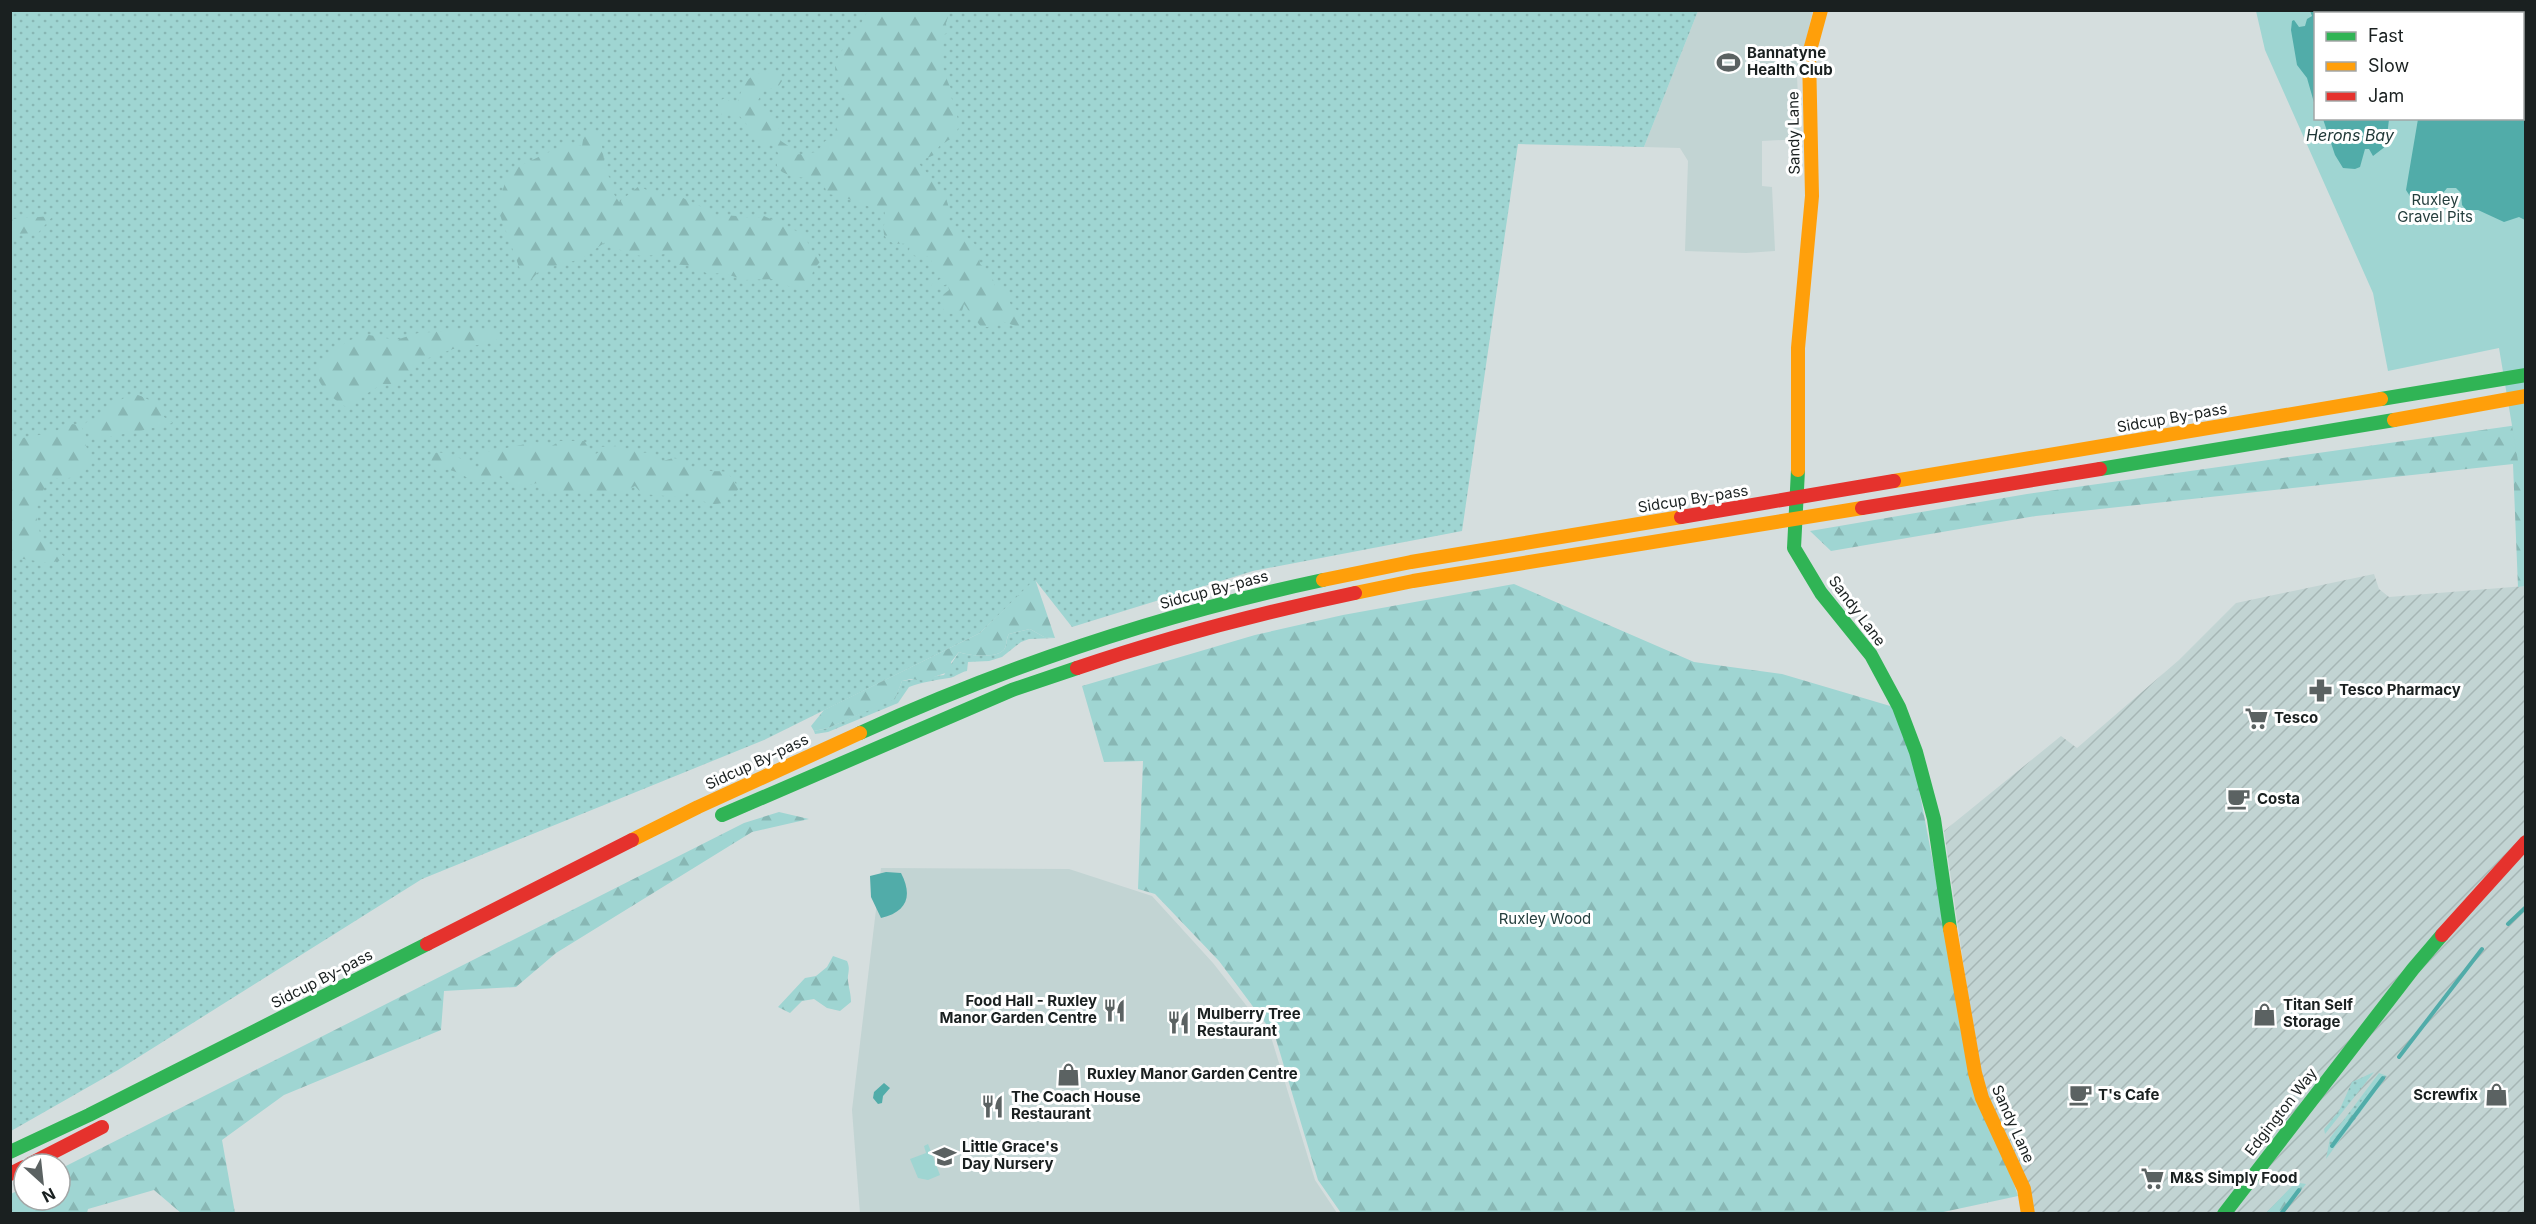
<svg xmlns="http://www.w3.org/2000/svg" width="2536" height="1224" font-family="Inter,sans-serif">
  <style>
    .built { fill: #c2d4d3 }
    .industrial { fill: url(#industrial-furrows) }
    .grass { fill: url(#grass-dots) }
    .forest { fill: url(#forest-firs) }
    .park { fill: #9fd5d2; fill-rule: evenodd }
    .water { fill: #51aca9 }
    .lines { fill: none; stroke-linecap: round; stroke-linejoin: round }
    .stream { stroke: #51aca9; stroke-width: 4 }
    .fast { stroke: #30b455; stroke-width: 14 }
    .slow { stroke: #ff9f0a; stroke-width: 14 }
    .jam { stroke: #e5322d; stroke-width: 14 }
    .labels { text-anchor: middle; stroke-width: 6; stroke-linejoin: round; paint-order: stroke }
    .poi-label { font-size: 15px; font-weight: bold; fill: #1a2020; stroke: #fff; text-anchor: start }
    .street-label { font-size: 15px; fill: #1a2020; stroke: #fff }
    .park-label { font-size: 15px; fill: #263f3e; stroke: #fff }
    .water-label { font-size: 16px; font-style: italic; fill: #1d3635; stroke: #fff }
  </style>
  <defs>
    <pattern id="industrial-furrows" width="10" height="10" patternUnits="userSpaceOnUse" patternTransform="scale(1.5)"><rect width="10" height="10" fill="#c2d4d3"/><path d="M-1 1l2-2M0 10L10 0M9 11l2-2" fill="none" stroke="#a6b6b5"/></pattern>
    <pattern id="grass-dots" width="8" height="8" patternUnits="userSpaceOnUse" patternTransform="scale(1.5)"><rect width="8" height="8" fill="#9fd5d2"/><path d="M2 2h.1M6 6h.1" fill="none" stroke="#88b7b4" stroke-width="1.8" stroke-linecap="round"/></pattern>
    <pattern id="forest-firs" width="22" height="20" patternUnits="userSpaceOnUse" patternTransform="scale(1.5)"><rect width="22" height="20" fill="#9fd5d2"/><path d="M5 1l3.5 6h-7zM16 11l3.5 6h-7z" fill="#88b7b4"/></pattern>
  </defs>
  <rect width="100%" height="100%" fill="#d5dede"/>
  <!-- built -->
  <path class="built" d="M1698,11H1813L1797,76L1800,139L1762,141V186L1772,187L1775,251L1746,253L1685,251L1688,161L1680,148L1644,147Z
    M881,868L1069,869L1152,896L1213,963L1271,1037L1315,1180L1337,1213L860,1214L852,1110Z"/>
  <!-- industrial -->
  <path class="industrial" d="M2374,574L2379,589L2389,597L2525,586V1213H2034L1983,1098L1944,831L2061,736L2077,748L2179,660L2236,603Z"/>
  <!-- grass -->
  <path class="grass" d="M11,11H1698L1644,147L1518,144L1462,531L1253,571L1072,627L1035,580L980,633L764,740L422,879L118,1070L11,1131Z
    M1030,629L1044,637L1055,638L1029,639L1021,642L1002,657L989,661L968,662L967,671C960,672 956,677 949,678C936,680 922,682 909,687L898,703L828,732L815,734L814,731L828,728L895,698L902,681L944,675L959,652C969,656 1000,659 1005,648C1007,644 1006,639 1009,634Z
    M2374,1072L2325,1134L2324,1129L2339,1111L2352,1082Z
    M2379,1073L2387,1076L2326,1159L2330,1138Z"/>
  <!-- forest -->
  <path class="forest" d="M868,11H950L946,23L947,33L941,36C944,46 940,48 941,56C942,69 947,80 952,91L949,94C956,103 955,114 960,124L954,137L940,145L934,155L918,162C928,177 954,195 948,218L952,224L977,246L980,264L991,273L995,286L1007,292L1011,306L1020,312L1022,322L1019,327L1001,321L988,327H981L964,304L962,311L955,314L945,313L939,298L949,290L948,284L932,289L931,284L942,278L932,263L930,256C922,258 915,258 909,251L910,244C904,243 895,245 891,242C877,235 888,221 884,210C864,208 848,195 827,194L824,184L819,181C804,176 767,178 779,155L774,146L754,140L748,126L738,114L722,115L717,102L725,98L731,102L738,101C744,80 753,68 777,74L782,81L778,87L762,91L758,101C772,112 780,123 781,141L793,149V155L817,152L825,141L834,137L840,111L851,96L840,90L842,85C826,65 841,52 854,35C859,29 863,18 868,11Z
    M593,128L600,134L606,172L616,188L614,194L619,202L639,186L664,199L680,196C692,204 706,207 718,216C736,213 748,222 764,216L805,235L811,251L818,253L821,261C813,269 811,272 813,283L807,290L790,287L774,279L745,280L723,273L708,274L692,266L674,264L665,254C638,257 629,258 607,241L581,259L540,270L531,280L525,283L497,207L509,171L568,143L582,146L584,134Z
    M53,216L38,233L11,234V219Z
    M473,329H500L496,342L453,349L415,363L404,380L395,384H382L346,407C330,397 320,388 315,370L333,351L350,340L369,335L396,340L418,333Z
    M138,395C150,400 160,404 164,417L173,423L140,431L96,439L85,423L109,412V407L124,398Z
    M73,424L81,426L86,436L84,442L92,458C86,480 68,479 48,478L35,512L41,537L67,559L49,563L11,557V440L50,433Z
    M2525,424V586L2518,587L2513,464L2036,516L1831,551L1810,531L2027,494Z
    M560,441H584L594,455L599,452L597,447L620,446L627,449L631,447L642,453L652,452L663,461L673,458L685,460L693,471L701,468C709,473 718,470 727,472L739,488C723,512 705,506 686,490L677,497L642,494L635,486L620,493L547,491L538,483C516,487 515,490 499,474C475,492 473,476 450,470C446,469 440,470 436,471L431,462L433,453C451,450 465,460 477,472L480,469L478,456L487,452L535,442L550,447Z
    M1035,579L1055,638L1044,637L1030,629L1009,634C1006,639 1007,643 1005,648C1000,659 969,656 959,652L951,662L952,670C944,675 934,675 927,681L911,679L902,681L895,699L828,728L814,731L811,726L824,710L980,633Z
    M1514,584L1694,662L1782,674L1897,708L1912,752L1968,1047L2018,1196L1934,1214L1341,1213L1318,1180L1275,1036L1219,961L1155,894L1138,889L1143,761L1104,762L1082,686L1255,635L1343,615Z
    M779,812L809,819L752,832L556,953L516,987L444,991L441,1030L284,1095L222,1140L235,1213H181L154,1190L88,1209L87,1213H11V1194L24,1187V1200H60V1169L744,823Z
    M833,956L847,961C851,970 847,973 848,981C849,989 851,994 851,1002L840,1011L827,1008L814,999L802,1001L790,1013L778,1007L805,978L816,976L827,967Z
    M2379,1081L2380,1084L2330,1152L2329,1147L2375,1082Z
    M2300,1183L2306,1184L2284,1213H2266L2294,1184Z"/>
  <!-- park -->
  <path class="park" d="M2256,11H2525V503L2499,348L2388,371L2373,293L2265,50ZM2316,14H2522V118H2316Z
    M928,1144L940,1175L928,1180L918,1178L910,1159L926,1153L924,1146Z"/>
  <!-- water -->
  <path class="water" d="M2394,11L2395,13L2316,14L2315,106L2307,78L2297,65L2291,30L2292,21L2294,20L2299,27L2305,26L2307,19L2312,16L2310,11Z
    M2523,45L2526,46L2525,220L2519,217L2504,222L2478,210H2466L2462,205L2461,193L2456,188H2447C2438,200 2429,208 2413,201L2406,190L2418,119L2522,118Z
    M2323,119H2389L2386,146L2373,156L2369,149H2365L2360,167L2355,169L2343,168L2335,155Z
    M886,872L901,873C913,896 907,912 881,918L871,897L870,876Z
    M884,1083L890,1088L883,1096L882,1103L878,1104L873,1098L874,1092Z"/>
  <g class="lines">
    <!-- stream -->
    <path class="stream" d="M2508,924L2526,907
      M2399,1057L2482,949
      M2332,1146L2383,1078
      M2281,1214L2299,1190"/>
    <!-- fast -->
    <path class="fast" d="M2381,399L2526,375
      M2100,469L2394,420
      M1798,470L1794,548L1821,593L1871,655L1899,707L1916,752L1934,819L1950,929
      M860,733C1009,665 1163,614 1323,580
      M722,815L1012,690L1077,668
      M10,1152L89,1115L427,944
      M2224,1214L2413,969L2442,935"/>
    <!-- slow -->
    <path class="slow" d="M2394,420L2526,396
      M1798,470V348L1812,196L1809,54L1821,10
      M1894,481L2381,399
      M1323,580L1411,562L1681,517
      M1355,593L1413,581L1862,508
      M632,840L698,807L860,733
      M1950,929L1975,1073L1982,1098L2024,1189L2028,1214"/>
    <!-- jam -->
    <path class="jam" d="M1862,508L2100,469
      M1681,517L1894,481
      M1077,668C1168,637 1260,613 1355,593
      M2442,935L2526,842
      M427,944L632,840
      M30,1164L102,1127
      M10,1174L24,1167"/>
  </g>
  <!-- icons -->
  <defs>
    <symbol id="stadium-bare" viewBox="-9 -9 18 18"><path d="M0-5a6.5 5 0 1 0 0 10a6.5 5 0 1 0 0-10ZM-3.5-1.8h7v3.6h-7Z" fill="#5b6262" stroke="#fff" stroke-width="2.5" paint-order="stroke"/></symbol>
    <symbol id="pharmacy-bare" viewBox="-9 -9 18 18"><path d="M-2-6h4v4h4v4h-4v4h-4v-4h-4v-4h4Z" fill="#5b6262" stroke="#fff" stroke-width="2.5" paint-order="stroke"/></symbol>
    <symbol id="supermarket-bare" viewBox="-9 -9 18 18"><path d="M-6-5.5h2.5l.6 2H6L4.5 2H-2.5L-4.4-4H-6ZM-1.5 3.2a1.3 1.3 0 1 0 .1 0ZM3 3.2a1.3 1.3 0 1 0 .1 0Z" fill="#5b6262" stroke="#fff" stroke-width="2.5" paint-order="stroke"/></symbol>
    <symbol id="cafe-bare" viewBox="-9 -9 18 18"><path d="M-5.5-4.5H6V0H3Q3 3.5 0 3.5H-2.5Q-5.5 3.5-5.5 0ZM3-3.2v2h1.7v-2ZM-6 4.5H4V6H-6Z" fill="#5b6262" stroke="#fff" stroke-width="2.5" paint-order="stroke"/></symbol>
    <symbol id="restaurant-bare" viewBox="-9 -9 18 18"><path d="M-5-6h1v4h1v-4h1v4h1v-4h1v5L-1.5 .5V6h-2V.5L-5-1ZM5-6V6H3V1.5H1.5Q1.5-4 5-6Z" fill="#5b6262" stroke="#fff" stroke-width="2.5" paint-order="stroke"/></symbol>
    <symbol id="shop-bare" viewBox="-9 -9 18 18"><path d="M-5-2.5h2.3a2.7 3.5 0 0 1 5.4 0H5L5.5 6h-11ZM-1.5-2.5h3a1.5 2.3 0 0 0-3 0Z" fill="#5b6262" stroke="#fff" stroke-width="2.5" paint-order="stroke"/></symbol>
    <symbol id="school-bare" viewBox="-9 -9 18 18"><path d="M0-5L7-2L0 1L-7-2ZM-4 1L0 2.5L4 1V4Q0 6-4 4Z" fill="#5b6262" stroke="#fff" stroke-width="2.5" paint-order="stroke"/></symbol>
  </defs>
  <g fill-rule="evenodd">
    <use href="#stadium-bare" x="1712" y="46" width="33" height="33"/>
    <use href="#pharmacy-bare" x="2304" y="674" width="33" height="33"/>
    <use href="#supermarket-bare" x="2240" y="702" width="33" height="33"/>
    <use href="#cafe-bare" x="2222" y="782" width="33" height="33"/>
    <use href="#restaurant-bare" x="1098" y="994" width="33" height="33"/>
    <use href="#shop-bare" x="2248" y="998" width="33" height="33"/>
    <use href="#restaurant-bare" x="1162" y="1006" width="33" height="33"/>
    <use href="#shop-bare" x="1052" y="1058" width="33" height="33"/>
    <use href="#cafe-bare" x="2064" y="1078" width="33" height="33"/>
    <use href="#shop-bare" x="2480" y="1078" width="33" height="33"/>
    <use href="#restaurant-bare" x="976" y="1090" width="33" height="33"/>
    <use href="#school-bare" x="928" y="1140" width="33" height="33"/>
    <use href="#supermarket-bare" x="2136" y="1162" width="33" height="33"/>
  </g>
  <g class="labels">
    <!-- poi labels -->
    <g class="poi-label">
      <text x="1747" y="58">Bannatyne<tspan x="1747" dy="17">Health Club</tspan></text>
      <text x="2339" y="695">Tesco Pharmacy</text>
      <text x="2274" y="723">Tesco</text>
      <text x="2257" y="804">Costa</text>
      <text x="1097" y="1006" text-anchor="end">Food Hall - Ruxley<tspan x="1097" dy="17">Manor Garden Centre</tspan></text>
      <text x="2283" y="1010">Titan Self<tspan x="2283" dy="17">Storage</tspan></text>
      <text x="1197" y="1019">Mulberry Tree<tspan x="1197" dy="17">Restaurant</tspan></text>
      <text x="1087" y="1079">Ruxley Manor Garden Centre</text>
      <text x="2098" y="1100">T's Cafe</text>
      <text x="2478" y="1100" text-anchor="end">Screwfix</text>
      <text x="1011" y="1102">The Coach House<tspan x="1011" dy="17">Restaurant</tspan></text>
      <text x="962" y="1152">Little Grace's<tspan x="962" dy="17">Day Nursery</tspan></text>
      <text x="2170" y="1183">M&amp;S Simply Food</text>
    </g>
    <!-- street labels -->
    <g class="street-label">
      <text transform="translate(1794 133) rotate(-91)" y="5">Sandy Lane</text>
      <text transform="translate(2172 418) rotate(-10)" y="5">Sidcup By-pass</text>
      <text transform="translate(1693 499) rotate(-9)" y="5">Sidcup By-pass</text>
      <text transform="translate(1214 590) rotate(-15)" y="5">Sidcup By-pass</text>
      <text transform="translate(1857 611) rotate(53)" y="5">Sandy Lane</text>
      <text transform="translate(757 762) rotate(-25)" y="5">Sidcup By-pass</text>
      <text transform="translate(322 979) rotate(-27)" y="5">Sidcup By-pass</text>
      <text transform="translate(2281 1112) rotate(-52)" y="5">Edgington Way</text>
      <text transform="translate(2013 1124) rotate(66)" y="5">Sandy Lane</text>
    </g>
    <!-- park labels -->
    <g class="park-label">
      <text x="2435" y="205">Ruxley<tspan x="2435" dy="17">Gravel Pits</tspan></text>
      <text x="1545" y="924">Ruxley Wood</text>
    </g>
    <!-- water labels -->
    <g class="water-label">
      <text x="2350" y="141">Herons Bay</text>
    </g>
  </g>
  <!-- border -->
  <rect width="2536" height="1224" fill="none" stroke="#1a2020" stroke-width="24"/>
  <!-- legend -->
  <rect x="2314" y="12" width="210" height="108" fill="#ffffff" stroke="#a3a6a6" stroke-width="1.5"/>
  <rect x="2326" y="32" width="30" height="9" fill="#30b455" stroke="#a3a6a6" stroke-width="1.5"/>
  <text x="2368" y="42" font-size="18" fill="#1a2020">Fast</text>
  <rect x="2326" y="62" width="30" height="9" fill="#ff9f0a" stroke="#a3a6a6" stroke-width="1.5"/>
  <text x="2368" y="72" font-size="18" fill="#1a2020">Slow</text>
  <rect x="2326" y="92" width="30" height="9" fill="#e5322d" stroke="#a3a6a6" stroke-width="1.5"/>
  <text x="2368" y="102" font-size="18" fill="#1a2020">Jam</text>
  <!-- north arrow -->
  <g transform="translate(42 1182) rotate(153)"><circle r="28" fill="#ffffff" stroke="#a3a6a6" stroke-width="1.5"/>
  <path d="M0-4.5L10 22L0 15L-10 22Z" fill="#5b6262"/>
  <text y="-9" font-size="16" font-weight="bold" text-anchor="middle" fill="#1a2020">N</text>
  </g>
</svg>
